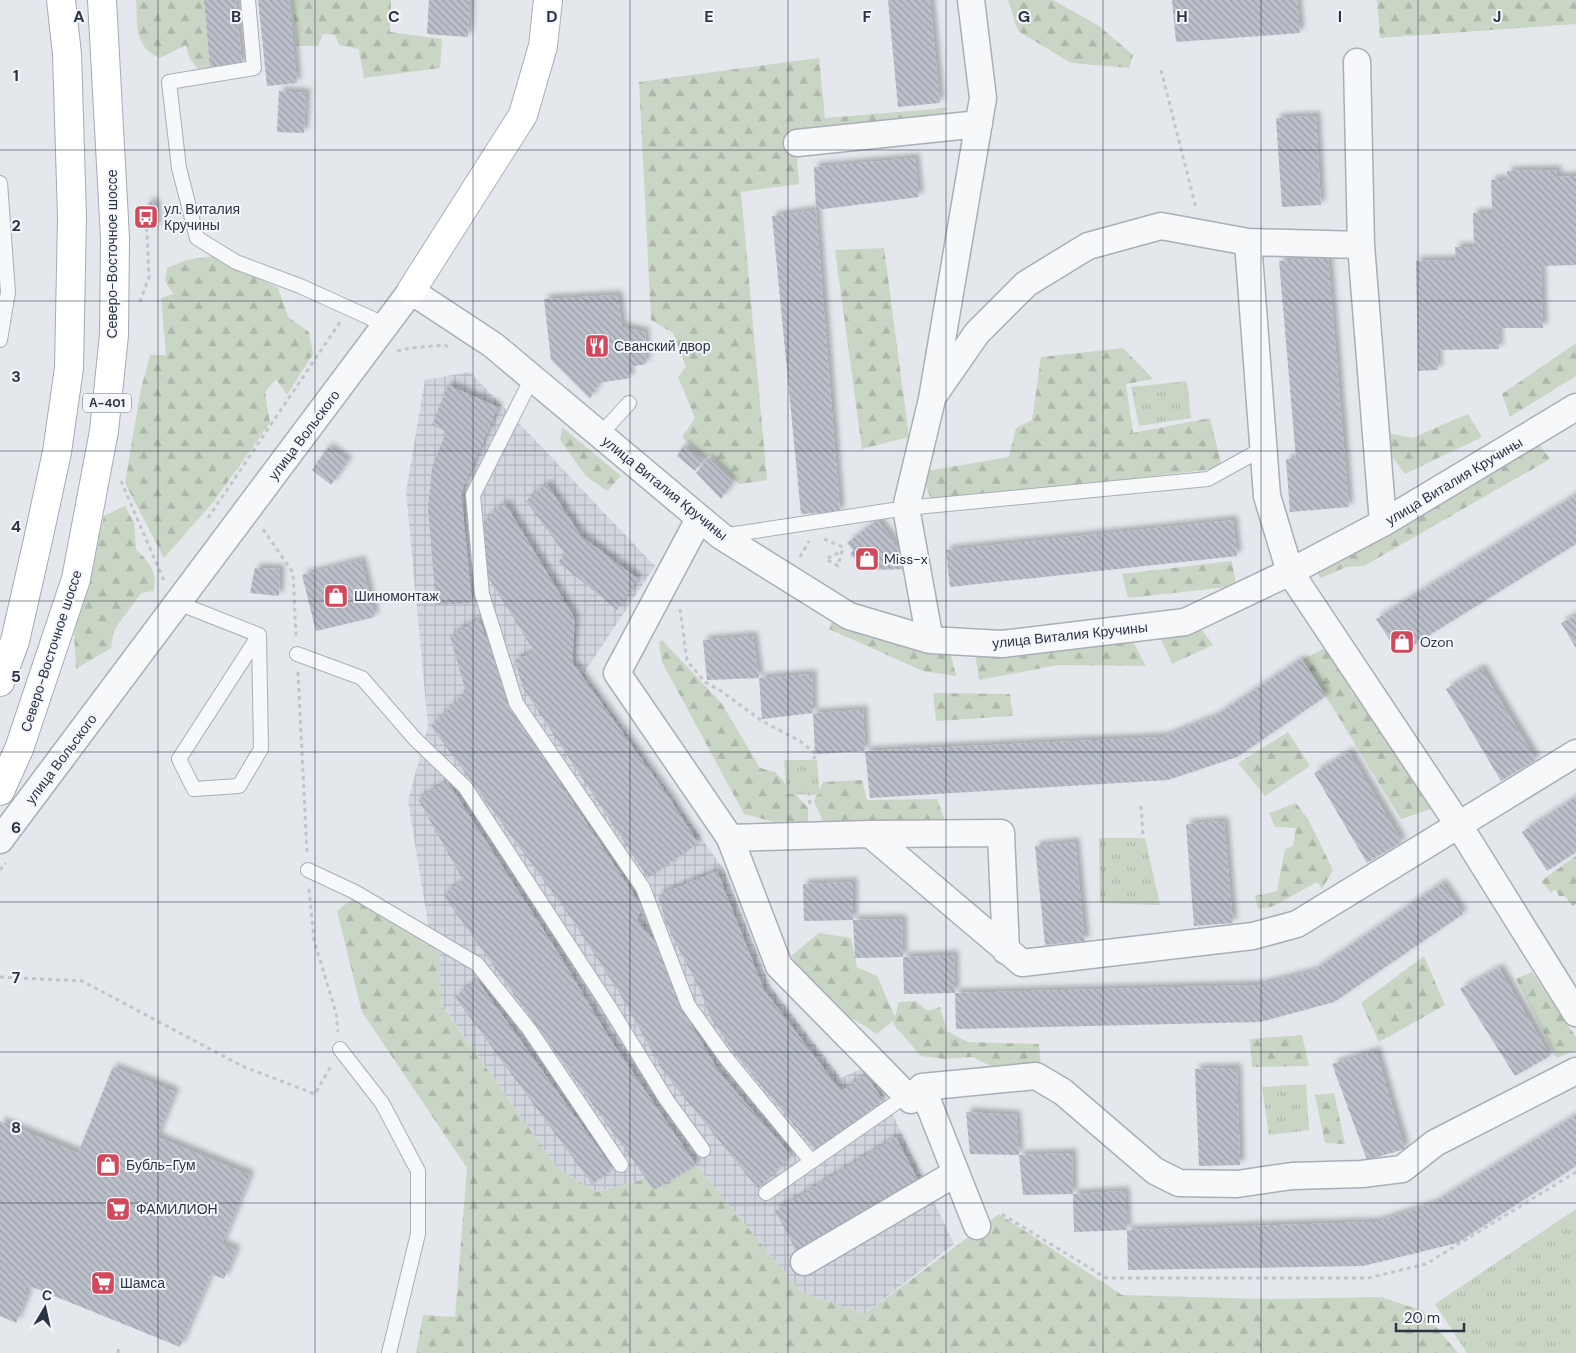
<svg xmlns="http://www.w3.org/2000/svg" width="1576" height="1353" font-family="'DM Sans',sans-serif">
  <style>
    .industrial { fill: url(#industrial-grid) }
    .forest { fill: url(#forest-firs) }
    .park { fill: url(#park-tufts) }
    .building { fill: url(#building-back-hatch); filter: url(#shadow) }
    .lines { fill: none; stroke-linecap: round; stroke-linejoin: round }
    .service-casing { stroke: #a9aeb7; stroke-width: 16 }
    .minor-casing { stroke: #a9aeb7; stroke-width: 29 }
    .secondary-casing { stroke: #a9aeb7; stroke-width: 30 }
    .primary-casing { stroke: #a3abb8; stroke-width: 30 }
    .path { stroke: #c2c5cb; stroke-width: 3; stroke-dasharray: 4 4; stroke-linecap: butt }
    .service { stroke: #f7f8fa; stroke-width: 14 }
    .minor { stroke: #f7f8fa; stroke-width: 26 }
    .secondary { stroke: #fff; stroke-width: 28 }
    .primary { stroke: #fff; stroke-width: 28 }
    .grid { fill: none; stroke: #2b3445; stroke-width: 1; stroke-opacity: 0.55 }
    .labels { text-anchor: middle; stroke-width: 4; stroke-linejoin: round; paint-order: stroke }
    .shield { fill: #f4f6f9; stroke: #676e7b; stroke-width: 1 }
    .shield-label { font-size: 12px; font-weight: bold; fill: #2b3445 }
    .poi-label { font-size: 14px; fill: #2b3445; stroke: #f4f6f9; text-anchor: start }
    .street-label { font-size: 14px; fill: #2b3445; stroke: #f4f6f9 }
    .grid-label { font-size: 16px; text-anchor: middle; font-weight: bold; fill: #2b3445; stroke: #f4f6f9; stroke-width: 4; stroke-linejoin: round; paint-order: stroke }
  </style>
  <defs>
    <pattern id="industrial-grid" width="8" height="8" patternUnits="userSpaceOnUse" patternTransform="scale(1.25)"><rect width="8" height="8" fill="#d2d6de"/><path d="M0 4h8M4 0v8" fill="none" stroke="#b4b8c0"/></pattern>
    <pattern id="forest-firs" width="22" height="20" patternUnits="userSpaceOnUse" patternTransform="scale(1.25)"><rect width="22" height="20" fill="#c9d6c5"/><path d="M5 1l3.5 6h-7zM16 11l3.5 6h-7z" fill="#adb8ab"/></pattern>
    <pattern id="park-tufts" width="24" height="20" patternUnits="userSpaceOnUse" patternTransform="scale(1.25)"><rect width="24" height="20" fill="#c9d6c5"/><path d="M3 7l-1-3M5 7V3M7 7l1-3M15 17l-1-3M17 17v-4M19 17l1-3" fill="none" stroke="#adb8ab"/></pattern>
    <pattern id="building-back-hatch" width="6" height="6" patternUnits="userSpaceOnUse" patternTransform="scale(1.25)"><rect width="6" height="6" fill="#bbc0ca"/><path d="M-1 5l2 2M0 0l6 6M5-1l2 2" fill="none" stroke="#989da6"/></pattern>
    <filter id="shadow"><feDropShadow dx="4.5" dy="-4.5" stdDeviation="2.5" flood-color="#0004"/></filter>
  </defs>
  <rect width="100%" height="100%" fill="#e4e7ec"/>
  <!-- industrial -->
  <path class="industrial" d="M470,372L655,566L584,673L724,870L770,986L841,1078L869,1065L954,1244L865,1314L801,1292L696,1165L597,1192L558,1169L441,1003L408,801L428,726L406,492L425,380Z"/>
  <!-- forest -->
  <path class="forest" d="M136,0H204L210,68L198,69L189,57L186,45L160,58C133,46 138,25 136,0Z
    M292,0H391L390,32L442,39L440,68L364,78L359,49L339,45L335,35L323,34L318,46H297Z
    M1008,0H1053L1099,26L1133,55L1129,68L1071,63L1018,31Z
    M1377,0H1576V24L1380,38Z
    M819,58L825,118L947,108L928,134L796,148L799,184L741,192L767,480L739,484L711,455L705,458L682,437L695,418L678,377L686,367L673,333L651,320L639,82Z
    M884,248L909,437L862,449L835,250Z
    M214,256L278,288L288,317L309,332L313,354L287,395L276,379L265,392L270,423L214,501L164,558L125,483L141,389L150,355H166L161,298L173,294L165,281L167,268L187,260Z
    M1576,343V376L1510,417L1502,394Z
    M1123,348L1153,379L1126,384L1133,433L1210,418L1222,468L932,502L921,472L1009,457L1016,428L1032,420L1041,357Z
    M1468,414L1482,437L1405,474L1391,455L1389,433L1412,438Z
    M562,427L621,476L607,491L586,476L560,440Z
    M1534,438L1550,459L1364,566L1346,567L1321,578L1312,567Z
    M125,506L134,523L136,549C148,561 159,573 153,591L141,593L114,630L111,648L76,669L74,631L104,516Z
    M1232,561L1236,586L1128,598L1122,574Z
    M834,615L950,651L956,676L923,671L829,629Z
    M1196,621L1213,645L1172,664L1160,637Z
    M1131,638L1146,666L1058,665L979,680L975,651Z
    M662,640L722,704L760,768L775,772L808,808V831L744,814L662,662L659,643Z
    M1331,645L1348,676L1350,690L1422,779L1431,809L1401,819L1303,659Z
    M933,693L1010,694L1013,716L936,721Z
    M1288,732L1310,766L1265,796L1238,763Z
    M862,780L867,800L937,799L945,821L857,820L854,828L824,824L814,801L823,782Z
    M1296,803L1308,819L1333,870L1322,889L1317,882L1274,906L1258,909L1255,896L1277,891L1285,849L1293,846L1296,828L1275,827L1269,813Z
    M1576,856V904L1572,906L1565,896H1559L1555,889L1551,893L1541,881Z
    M355,897L439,946L441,1004L558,1169L597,1192L696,1165L801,1292L865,1314L999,1214L1122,1295L1264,1299L1381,1297L1423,1311L1458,1353H416L423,1315L455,1317L467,1168L362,1012L337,911Z
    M819,933L851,938L857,967L877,976L895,1017L899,1002L916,1001L927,1011L940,1007L947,1031L968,1042L1039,1044L1041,1067L1006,1074L973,1057L944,1059L921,1056L893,1024L894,1020L877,1034L855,1020L836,1018L791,956Z
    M1424,956L1445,1005L1379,1042L1361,1003Z
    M1532,972L1576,1037V1050L1557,1058L1516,979Z
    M1302,1035L1309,1066L1252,1067L1250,1039Z
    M1334,1093L1345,1144L1325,1143L1315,1095Z"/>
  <!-- park -->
  <path class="park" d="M1187,381L1191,418L1139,426L1131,387Z
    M784,760H817L820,795L787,794Z
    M1099,838H1145L1160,905L1100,903Z
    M1306,1084L1309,1130L1269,1135L1262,1087Z
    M1576,1209V1353H1467L1435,1304Z"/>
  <!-- building -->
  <path class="building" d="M204,0H236L242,65L210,68Z
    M258,0H289L297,83L267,86Z
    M429,0H470L468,37L427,34Z
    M888,0H930L940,103L898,107Z
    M1172,0H1297L1300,33L1176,42Z
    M279,91L306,93L304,133L277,132Z
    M1316,116L1321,205L1282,207L1276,118Z
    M915,158L919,197L816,210L840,512L801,514L772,216L816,210L814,167Z
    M1557,170V177L1576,176V265L1541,266L1543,328H1498L1499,349L1437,350L1438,370L1418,371L1416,261L1456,260L1455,247H1474L1473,213H1492L1491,180H1508L1507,171Z
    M151,201L156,206L157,226L152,230L145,226V207Z
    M1328,257L1349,507L1290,512L1286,459L1296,458L1279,261Z
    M618,295L622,327L645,332L646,364L628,367L630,378L599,383L590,399L551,360L544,299Z
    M448,385L498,407L461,492L472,603L436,605L428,508L432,468L446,432L432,425Z
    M684,445L703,461L695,471L677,456Z
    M328,447L348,461L331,485L312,470Z
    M708,458L733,482L721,499L696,473Z
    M547,484L581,536L638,579L617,610L558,562L565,554L526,501Z
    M1576,495V544L1399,654L1376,619Z
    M505,503L575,619L572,662L668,796L698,843L648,878L523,688L515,660L534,651L486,574L484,520Z
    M877,520L893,540L894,546L900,544L906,569L871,570L850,555L853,550L847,543Z
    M1233,520L1237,556L950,587L946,550Z
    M361,560L375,617L316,631L302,575Z
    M255,568L280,569L279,596L250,593Z
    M1576,615V648L1561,623Z
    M479,619L506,687L512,710L642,907L637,920L657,944L675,985L685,1014L719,1072L791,1155L758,1189L663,1071L620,994L571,918L431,726L466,692L450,636Z
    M753,636L759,678L812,674L813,713L762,719L759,678L707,680L703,640Z
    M1301,659L1326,696L1237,757L1168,780L870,798L865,751L1163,737L1214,717Z
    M1481,668L1536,760L1501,781L1446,689Z
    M863,710L865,751L815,754L813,713Z
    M1349,752L1402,842L1367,863L1314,773Z
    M447,781L559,954L608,1036L696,1165L654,1190L443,895L463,880L418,799Z
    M1576,797V852L1547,871L1522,832Z
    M1224,821L1233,923L1194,926L1186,824Z
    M1075,842L1085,941L1045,945L1035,846Z
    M717,871L764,990L841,1091L866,1075L883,1100L817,1152L734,1053L709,1015L702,994L667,926L658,895Z
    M853,882V920L804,921L803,884Z
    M1442,883L1463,914L1334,1002L1260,1022L956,1029L955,993L1259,985L1313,971Z
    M902,919L903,957L855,958L853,920Z
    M954,955L955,993L904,994L903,957Z
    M1499,968L1550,1056L1515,1076L1460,989Z
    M477,980L613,1169L592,1184L455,997Z
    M1376,1051L1405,1149L1367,1160L1332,1064Z
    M113,1067L175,1092L157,1137L250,1175L222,1244L236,1250L224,1279L211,1274L180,1347L27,1285L25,1291L28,1293L16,1323L0,1316V1121L78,1153Z
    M1237,1068L1240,1165L1199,1166L1195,1069Z
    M966,1112L1016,1115L1019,1155L970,1154Z
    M1576,1115V1166L1457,1243L1363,1266L1128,1270L1127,1230L1376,1222L1432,1204Z
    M896,1137L923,1189L802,1261L775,1211Z
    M1072,1153L1073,1194L1125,1191L1127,1230L1074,1232L1073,1194L1023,1195L1019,1155Z"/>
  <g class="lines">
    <defs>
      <path id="service" d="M248,0L254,68L169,82L179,168L197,238L236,262L300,286L386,325
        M0,183L8,292L0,340
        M532,378L473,495L482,594L516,703L643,888L688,1005L726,1058L811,1161
        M600,435L629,403
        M722,536L906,508L1208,479L1264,448
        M178,603L259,635L261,749L239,786L194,789L179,759L259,635
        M297,654L362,678L415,739L465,787L608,1005L666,1099L703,1150
        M308,870L355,892L477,964L529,1029L621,1165
        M340,1049L382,1103L418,1171V1234L389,1353
        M766,1193L907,1095"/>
      <path id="minor" d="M1357,62L1361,245L1383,523
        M797,143L979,124
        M1248,242L1267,496L1290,572L1458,824L1576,1013
        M936,392L977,333L1026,284L1088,246L1161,226L1248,242L1361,245
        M699,519L617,673L730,838L779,966L911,1100L922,1087L1036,1076L1063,1092L1155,1171L1179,1183L1237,1184L1292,1176L1362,1174L1402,1169L1435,1143L1576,1071
        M930,640L906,508L932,399L983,98L971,0
        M870,834L1001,833L1006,951
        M730,838L870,834L1022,963L1253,936L1297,924L1576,753
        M0,840L411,291L493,345L721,536L849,616L930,640L1002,644L1185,622L1290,572L1383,523L1576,407
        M922,1087L977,1226
        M804,1262L956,1173"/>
      <path id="secondary" d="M411,291L523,115L543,46L548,0"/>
      <path id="primary" d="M0,682L15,641L38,540L57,452L69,368L72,217L67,54L61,0
        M0,791L19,749L76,579L104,431L114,335L115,238L102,0"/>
    </defs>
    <!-- service casing -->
    <use href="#service" class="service-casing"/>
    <!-- minor casing -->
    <use href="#minor" class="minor-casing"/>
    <!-- secondary casing -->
    <use href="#secondary" class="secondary-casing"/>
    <!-- primary casing -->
    <use href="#primary" class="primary-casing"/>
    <!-- path -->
    <path class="path" d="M1161,70L1196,208
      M140,302L149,277L146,217
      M397,351L411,348L445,345L449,348
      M121,481L164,581
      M208,518L340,322
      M263,529L293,573L296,636
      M824,539L843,547L838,566L826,559L840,552
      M800,557L809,541
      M680,609L687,661L705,682L721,691L762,721L800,741L817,755L810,762
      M298,672L307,853
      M809,792L810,804
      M1141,806L1143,835
      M0,870L6,863
      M309,889L314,940L336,1013L338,1032
      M0,977L82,981L242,1066L315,1094L331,1066
      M1002,1214L1106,1278H1368L1426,1264L1576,1172
      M118,1353L119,1347"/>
    <!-- service -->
    <use href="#service" class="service"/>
    <!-- minor -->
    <use href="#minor" class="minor"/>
    <!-- secondary -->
    <use href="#secondary" class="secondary"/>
    <!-- primary -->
    <use href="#primary" class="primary"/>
  </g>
  <!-- grid -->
  <path class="grid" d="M158,0V1353M315,0V1353M473,0V1353M630,0V1353M788,0V1353M946,0V1353M1103,0V1353M1261,0V1353M1418,0V1353M0,150H1576M0,301H1576M0,451H1576M0,601H1576M0,752H1576M0,902H1576M0,1052H1576M0,1203H1576"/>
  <!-- icons -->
  <defs>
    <symbol id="bus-square" viewBox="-11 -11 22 22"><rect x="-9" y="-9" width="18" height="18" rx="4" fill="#d1495b" stroke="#f4f6f9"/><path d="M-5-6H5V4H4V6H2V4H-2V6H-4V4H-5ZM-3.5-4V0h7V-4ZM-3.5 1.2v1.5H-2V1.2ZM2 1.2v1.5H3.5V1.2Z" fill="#fff"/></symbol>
    <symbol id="restaurant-square" viewBox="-11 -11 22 22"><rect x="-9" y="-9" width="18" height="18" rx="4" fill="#d1495b" stroke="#f4f6f9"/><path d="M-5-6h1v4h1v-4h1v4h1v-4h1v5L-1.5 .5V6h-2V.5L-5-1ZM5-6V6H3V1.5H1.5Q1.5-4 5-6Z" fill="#fff"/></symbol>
    <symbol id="shop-square" viewBox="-11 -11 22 22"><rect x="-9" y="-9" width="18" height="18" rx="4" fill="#d1495b" stroke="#f4f6f9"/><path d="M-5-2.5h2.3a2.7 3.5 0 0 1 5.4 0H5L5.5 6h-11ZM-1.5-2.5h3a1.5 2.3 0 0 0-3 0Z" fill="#fff"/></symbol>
    <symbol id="supermarket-square" viewBox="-11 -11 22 22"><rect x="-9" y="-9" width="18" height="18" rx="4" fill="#d1495b" stroke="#f4f6f9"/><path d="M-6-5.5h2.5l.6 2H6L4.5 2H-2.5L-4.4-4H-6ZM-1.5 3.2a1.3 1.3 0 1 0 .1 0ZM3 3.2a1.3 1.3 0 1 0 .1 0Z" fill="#fff"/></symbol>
  </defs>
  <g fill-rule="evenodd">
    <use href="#bus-square" x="132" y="203" width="28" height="28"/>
    <use href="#restaurant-square" x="583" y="332" width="28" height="28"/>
    <use href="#shop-square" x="853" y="545" width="28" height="28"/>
    <use href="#shop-square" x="322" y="582" width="28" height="28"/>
    <use href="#shop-square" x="1388" y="628" width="28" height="28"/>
    <use href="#shop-square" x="94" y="1151" width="28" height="28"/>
    <use href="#supermarket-square" x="104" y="1195" width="28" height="28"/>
    <use href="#supermarket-square" x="89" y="1269" width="28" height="28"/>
  </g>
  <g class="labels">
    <!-- shield labels -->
    <rect class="shield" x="83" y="393.5" width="48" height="19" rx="4"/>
    <g class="shield-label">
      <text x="107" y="407">А-401</text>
    </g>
    <!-- poi labels -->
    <g class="poi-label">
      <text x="164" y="214">ул. Виталия<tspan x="164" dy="16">Кручины</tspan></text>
      <text x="614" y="351">Сванский двор</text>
      <text x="884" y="564">Miss-x</text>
      <text x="354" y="601">Шиномонтаж</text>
      <text x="1420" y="647">Ozon</text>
      <text x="126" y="1170">Бубль-Гум</text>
      <text x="136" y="1214">ФАМИЛИОН</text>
      <text x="120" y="1288">Шамса</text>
    </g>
    <!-- street labels -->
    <g class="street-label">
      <text transform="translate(112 254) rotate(-90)" y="5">Северо-Восточное шоссе</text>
      <text transform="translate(304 435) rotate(-53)" y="5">улица Вольского</text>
      <text transform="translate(1454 481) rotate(-31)" y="5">улица Виталия Кручины</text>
      <text transform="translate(665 488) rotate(39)" y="5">улица Виталия Кручины</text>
      <text transform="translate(1070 635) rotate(-6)" y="5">улица Виталия Кручины</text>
      <text transform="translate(51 651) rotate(-72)" y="5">Северо-Восточное шоссе</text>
      <text transform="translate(61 759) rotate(-53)" y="5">улица Вольского</text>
    </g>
  </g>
  <g class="grid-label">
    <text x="79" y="22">A</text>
    <text x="236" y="22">B</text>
    <text x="394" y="22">C</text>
    <text x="552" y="22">D</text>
    <text x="709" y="22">E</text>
    <text x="867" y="22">F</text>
    <text x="1024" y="22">G</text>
    <text x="1182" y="22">H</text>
    <text x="1340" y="22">I</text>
    <text x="1497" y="22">J</text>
    <text x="16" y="81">1</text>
    <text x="16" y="231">2</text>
    <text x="16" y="382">3</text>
    <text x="16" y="532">4</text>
    <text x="16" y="682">5</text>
    <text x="16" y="833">6</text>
    <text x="16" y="983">7</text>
    <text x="16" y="1133">8</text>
  </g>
  <!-- north arrow -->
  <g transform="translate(45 1308) rotate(9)" stroke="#f4f6f9" stroke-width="4" paint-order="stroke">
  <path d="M0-4L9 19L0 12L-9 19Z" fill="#2b3445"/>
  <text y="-8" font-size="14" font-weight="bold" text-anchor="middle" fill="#2b3445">С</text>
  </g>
  <!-- scale -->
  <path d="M1396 1323v8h68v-8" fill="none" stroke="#2b3445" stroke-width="2.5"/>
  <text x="1404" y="1323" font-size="15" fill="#2b3445" stroke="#f4f6f9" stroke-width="4" paint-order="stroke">20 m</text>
</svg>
